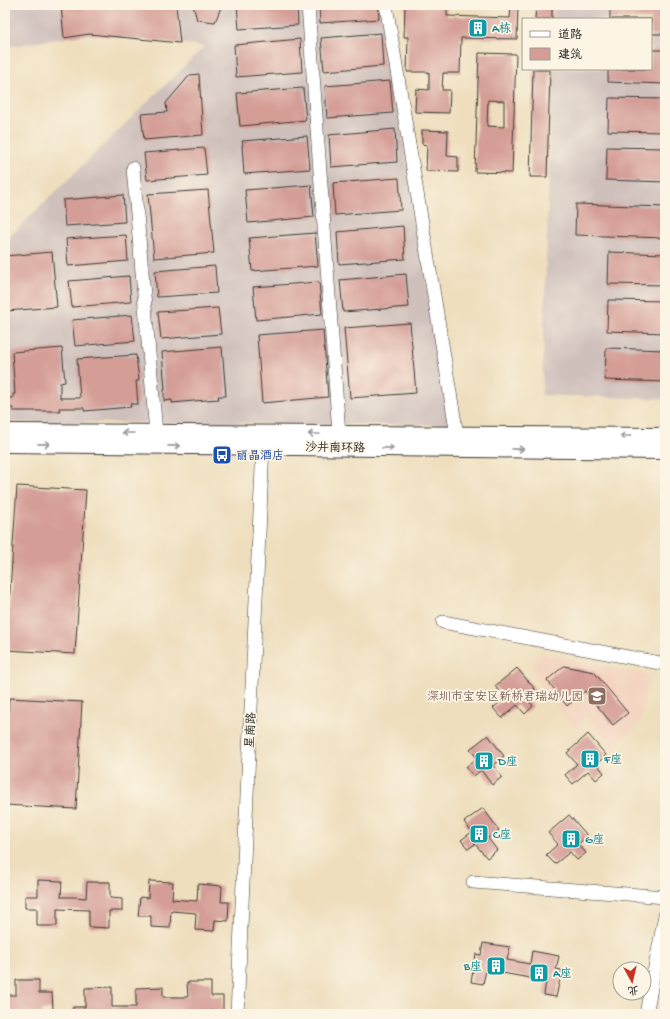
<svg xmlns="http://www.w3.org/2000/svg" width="670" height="1019" font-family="'Gochi Hand','LXGW WenKai TC',sans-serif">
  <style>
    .built { fill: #f3d4bf }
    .industrial { fill: #cfc0bb }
    .building { fill: #d49d96; fill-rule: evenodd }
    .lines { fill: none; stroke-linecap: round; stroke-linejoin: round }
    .minor-casing { stroke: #3c3934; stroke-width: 14 }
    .major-casing { stroke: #3c3934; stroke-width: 18 }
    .minor { stroke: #fff; stroke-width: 13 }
    .major { stroke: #fff; stroke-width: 16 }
    .oneway { stroke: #999 }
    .labels { text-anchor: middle; stroke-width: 3.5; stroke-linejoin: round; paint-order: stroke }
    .culture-label { font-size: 12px; fill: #0d838f; stroke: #fcf5e5; text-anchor: start }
    .street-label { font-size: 12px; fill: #1c1c1c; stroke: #fcf5e5 }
    .transit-label { font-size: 12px; fill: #164399; stroke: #fcf5e5; text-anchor: start }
    .education-label { font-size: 12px; fill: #785e54; stroke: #fcf5e5; text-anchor: end }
  </style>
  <rect width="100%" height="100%" fill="#fcf5e5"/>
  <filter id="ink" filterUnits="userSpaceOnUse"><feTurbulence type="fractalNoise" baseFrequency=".025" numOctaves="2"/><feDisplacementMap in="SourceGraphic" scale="8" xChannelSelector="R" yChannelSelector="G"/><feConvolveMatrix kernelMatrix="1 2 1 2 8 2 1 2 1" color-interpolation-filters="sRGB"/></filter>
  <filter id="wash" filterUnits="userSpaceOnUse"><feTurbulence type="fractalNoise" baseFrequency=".012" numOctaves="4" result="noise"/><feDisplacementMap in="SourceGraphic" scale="16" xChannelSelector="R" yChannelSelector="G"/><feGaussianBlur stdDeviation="0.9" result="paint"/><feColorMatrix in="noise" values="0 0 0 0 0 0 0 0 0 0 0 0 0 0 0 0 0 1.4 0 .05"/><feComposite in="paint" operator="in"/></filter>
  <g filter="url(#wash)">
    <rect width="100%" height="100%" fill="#eedebd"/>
    <!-- built -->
    <path class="built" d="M536,653L650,675L640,722L610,746L586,716L574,727L532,675Z"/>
    <!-- industrial -->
    <path class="industrial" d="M5,5H381L450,425L5,422V241L205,46L89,34L5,47Z
      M554,5H665V399L542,395L552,69H651V19H553Z"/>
    <g id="blocks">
      <!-- building -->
      <path class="building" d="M61,5H176L180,43L89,34L64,38Z
        M193,5H222L215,22L197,20Z
        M237,5H297L298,25L239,29Z
        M319,5H378L379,19L320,23Z
        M439,5H447V16L510,18L511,5H518L517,39L461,38L460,73H443L442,90H450L449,113L415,112L416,89L429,90V72H407L408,37H404L405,6L439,7Z
        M536,5H552V19H535Z
        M610,5H665V34H651V19H610Z
        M381,33L383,66L324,71L321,38Z
        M300,39L302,72L236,77L234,45Z
        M651,50H665V84L608,82V69H651Z
        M479,53L516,54L512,173L475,172ZM488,100L504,101V127L487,126Z
        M533,70H550L547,177H530Z
        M199,74L203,135L144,140L141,114L167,112L166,103L190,75Z
        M390,81L393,113L327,118L325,86Z
        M303,88L306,120L240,126L237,93Z
        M609,98L665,99V132L608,131Z
        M395,129L397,162L331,167L329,135Z
        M422,130L448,131L447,156L458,157V172L426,171L427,145L422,144Z
        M307,136L310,169L244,174L242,145H243L242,141Z
        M607,147L665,148V182L606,180Z
        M204,148L207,175L147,180L144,153Z
        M399,178L401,210L335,215L333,183Z
        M311,185L314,217L248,223L245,190Z
        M208,190L214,253L154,258L148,194Z
        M123,195L125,222L65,226L63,200Z
        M576,204L665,207V238L575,235Z
        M403,226L405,259L339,264L337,232Z
        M315,233L318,266L252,271L249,238Z
        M126,235L128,261L68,266L66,239Z
        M52,252L57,307L6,311L5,256Z
        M609,252L665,254V285L608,284Z
        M215,266L217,293L157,297L155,271Z
        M406,274L409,307L343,312L340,280Z
        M129,276L131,302L72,307L69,281Z
        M319,282L322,314L256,320L253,287Z
        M608,300L665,301V333L607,331Z
        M218,308L221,334L161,339L158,312Z
        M132,315L135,341L75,346L72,320Z
        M410,323L416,393L350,398L344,328Z
        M323,330L328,397L262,403L257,335Z
        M222,347L226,396H218L219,399L194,401L172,403V400L164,401V390H165L162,352Z
        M62,348L65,382L60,383V398H80L77,359L136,355L139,381H136L138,404H130L131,407L84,411V408H59L60,411H13V408H5L6,398H13V394H15L12,352Z
        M606,348L665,350V382L605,380Z
        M17,486L86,490L75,654L6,650Z
        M564,666L594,672L628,713L613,725L585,691L567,706L547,680Z
        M517,668L535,689L525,697L533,706L525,714L517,705L502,718L493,708L505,698L495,686Z
        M9,698L82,702L76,809L5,805V761Z
        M588,734L606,755L597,764L604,773L596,780L588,771L573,784L565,775L577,764L567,753Z
        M488,735L504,756L493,765L502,777L492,785L481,770L474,776L466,767L477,758L470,749Z
        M483,808L499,830L488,838L497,850L487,858L475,844L468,849L461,840L472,832L464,822Z
        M569,815L588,836L578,844L586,853L577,860L570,852L555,864L546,855L558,844L548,833Z
        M38,880L62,881L61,897H74L86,898L87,882H110V898L122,899V911H109V928L89,927V910L57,909V926H37V908H25V896H38Z
        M149,881L173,882L172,899L197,901L198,884L222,886L221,902H229L228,921L215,920L214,931L195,930L196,913L171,911L170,928L151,927V916H138L140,897L148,898Z
        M483,943L510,947L507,960L519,962L530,964L532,951L559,956L556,969L562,970L556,997L544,995L546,981L486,970L483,984L471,982L476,954L481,955Z
        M16,980H39V993H52L53,1010H42V1014H24V1012H5V995H16Z
        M187,982H211V996H223V1011H211V1014H188V1012H175V1014H73V1007H85V988L112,987V1007H136V988L163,987V997H188Z"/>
    </g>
  </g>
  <g filter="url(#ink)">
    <use href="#blocks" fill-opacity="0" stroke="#3c3934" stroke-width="1"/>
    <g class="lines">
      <defs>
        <path id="minor" d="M308,5L339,434
          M386,5L457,435
          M133,168L156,433
          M443,622L665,664
          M473,882L665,897
          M237,1014L263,446
          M646,1014L665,915"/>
        <path id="major" d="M5,432L665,436
          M5,444L665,451"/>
      </defs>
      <!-- minor casing -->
      <use href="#minor" class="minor-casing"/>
      <!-- major casing -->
      <use href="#major" class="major-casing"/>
      <!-- minor -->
      <use href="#minor" class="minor"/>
      <!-- major -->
      <use href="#major" class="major"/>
    </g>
    <!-- one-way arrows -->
    <defs><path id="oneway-shaft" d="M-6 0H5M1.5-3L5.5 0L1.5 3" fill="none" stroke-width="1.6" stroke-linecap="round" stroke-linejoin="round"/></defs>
    <g class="oneway">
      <use href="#oneway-shaft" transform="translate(128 433) rotate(-180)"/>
      <use href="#oneway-shaft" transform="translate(314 434) rotate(-180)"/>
      <use href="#oneway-shaft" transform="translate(626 436) rotate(-180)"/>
      <use href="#oneway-shaft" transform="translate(44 444) rotate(1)"/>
      <use href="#oneway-shaft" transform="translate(174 446) rotate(1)"/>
      <use href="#oneway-shaft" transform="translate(388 448) rotate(1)"/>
      <use href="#oneway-shaft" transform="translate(518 449) rotate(1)"/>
    </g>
  </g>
  <!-- icons -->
  <defs>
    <symbol id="building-square" viewBox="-11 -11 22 22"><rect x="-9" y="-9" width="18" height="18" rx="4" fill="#0f9aa8" stroke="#fcf5e5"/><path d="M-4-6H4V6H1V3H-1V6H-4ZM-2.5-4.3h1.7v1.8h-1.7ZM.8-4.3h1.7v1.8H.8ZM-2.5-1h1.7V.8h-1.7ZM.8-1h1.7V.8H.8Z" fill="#fff"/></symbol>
    <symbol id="bus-square" viewBox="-11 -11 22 22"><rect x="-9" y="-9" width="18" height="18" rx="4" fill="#1a4fb4" stroke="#fcf5e5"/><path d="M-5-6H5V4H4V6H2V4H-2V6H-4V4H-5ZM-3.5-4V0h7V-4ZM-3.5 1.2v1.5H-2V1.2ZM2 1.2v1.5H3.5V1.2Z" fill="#fff"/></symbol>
    <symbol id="school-square" viewBox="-11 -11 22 22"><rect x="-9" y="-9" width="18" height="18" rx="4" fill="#8d6e63" stroke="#fcf5e5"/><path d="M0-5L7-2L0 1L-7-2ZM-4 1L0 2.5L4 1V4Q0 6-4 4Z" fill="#fff"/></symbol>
  </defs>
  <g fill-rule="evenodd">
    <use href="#building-square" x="467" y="17" width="22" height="22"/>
    <use href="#bus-square" x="211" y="444" width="22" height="22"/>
    <use href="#school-square" x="586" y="685" width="22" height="22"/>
    <use href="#building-square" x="579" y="748" width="22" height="22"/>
    <use href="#building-square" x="473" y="750" width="22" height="22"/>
    <use href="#building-square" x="468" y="823" width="22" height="22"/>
    <use href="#building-square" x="560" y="828" width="22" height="22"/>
    <use href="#building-square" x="485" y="955" width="22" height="22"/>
    <use href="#building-square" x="528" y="962" width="22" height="22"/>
  </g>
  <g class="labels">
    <!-- culture labels -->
    <g class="culture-label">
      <text x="492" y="32">A栋</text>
      <text x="604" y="763">F座</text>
      <text x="498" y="765">D座</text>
      <text x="493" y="838">C座</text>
      <text x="585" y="843">G座</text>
      <text x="482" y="970" text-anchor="end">B座</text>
      <text x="553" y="977">A座</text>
    </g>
    <!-- street labels -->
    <g class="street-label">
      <text transform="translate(335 447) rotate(1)" y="4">沙井南环路</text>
      <text transform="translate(250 730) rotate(-87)" y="4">星南路</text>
    </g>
    <!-- transit labels -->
    <g class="transit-label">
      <text x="236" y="459">丽晶酒店</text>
    </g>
    <!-- education labels -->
    <g class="education-label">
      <text x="583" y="700">深圳市宝安区新桥君瑞幼儿园</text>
    </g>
  </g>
  <!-- margin -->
  <rect width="670" height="1019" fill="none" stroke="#fcf5e5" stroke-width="20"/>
  <!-- legend -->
  <rect x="522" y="18" width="130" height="52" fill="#fcf5e5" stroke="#a29e95"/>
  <rect x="530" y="31" width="20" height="6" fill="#ffffff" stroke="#a29e95"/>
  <text x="558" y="38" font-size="12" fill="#1c1c1c">道路</text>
  <rect x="530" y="48" width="20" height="12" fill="#d49d96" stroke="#a29e95"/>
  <text x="558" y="58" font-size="12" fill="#1c1c1c">建筑</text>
  <!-- north arrow -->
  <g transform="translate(632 981) rotate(172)"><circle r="19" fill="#fcf5e5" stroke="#a29e95"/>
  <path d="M0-3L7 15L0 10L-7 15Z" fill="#c8321e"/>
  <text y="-6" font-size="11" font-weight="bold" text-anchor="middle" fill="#1c1c1c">北</text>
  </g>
</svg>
